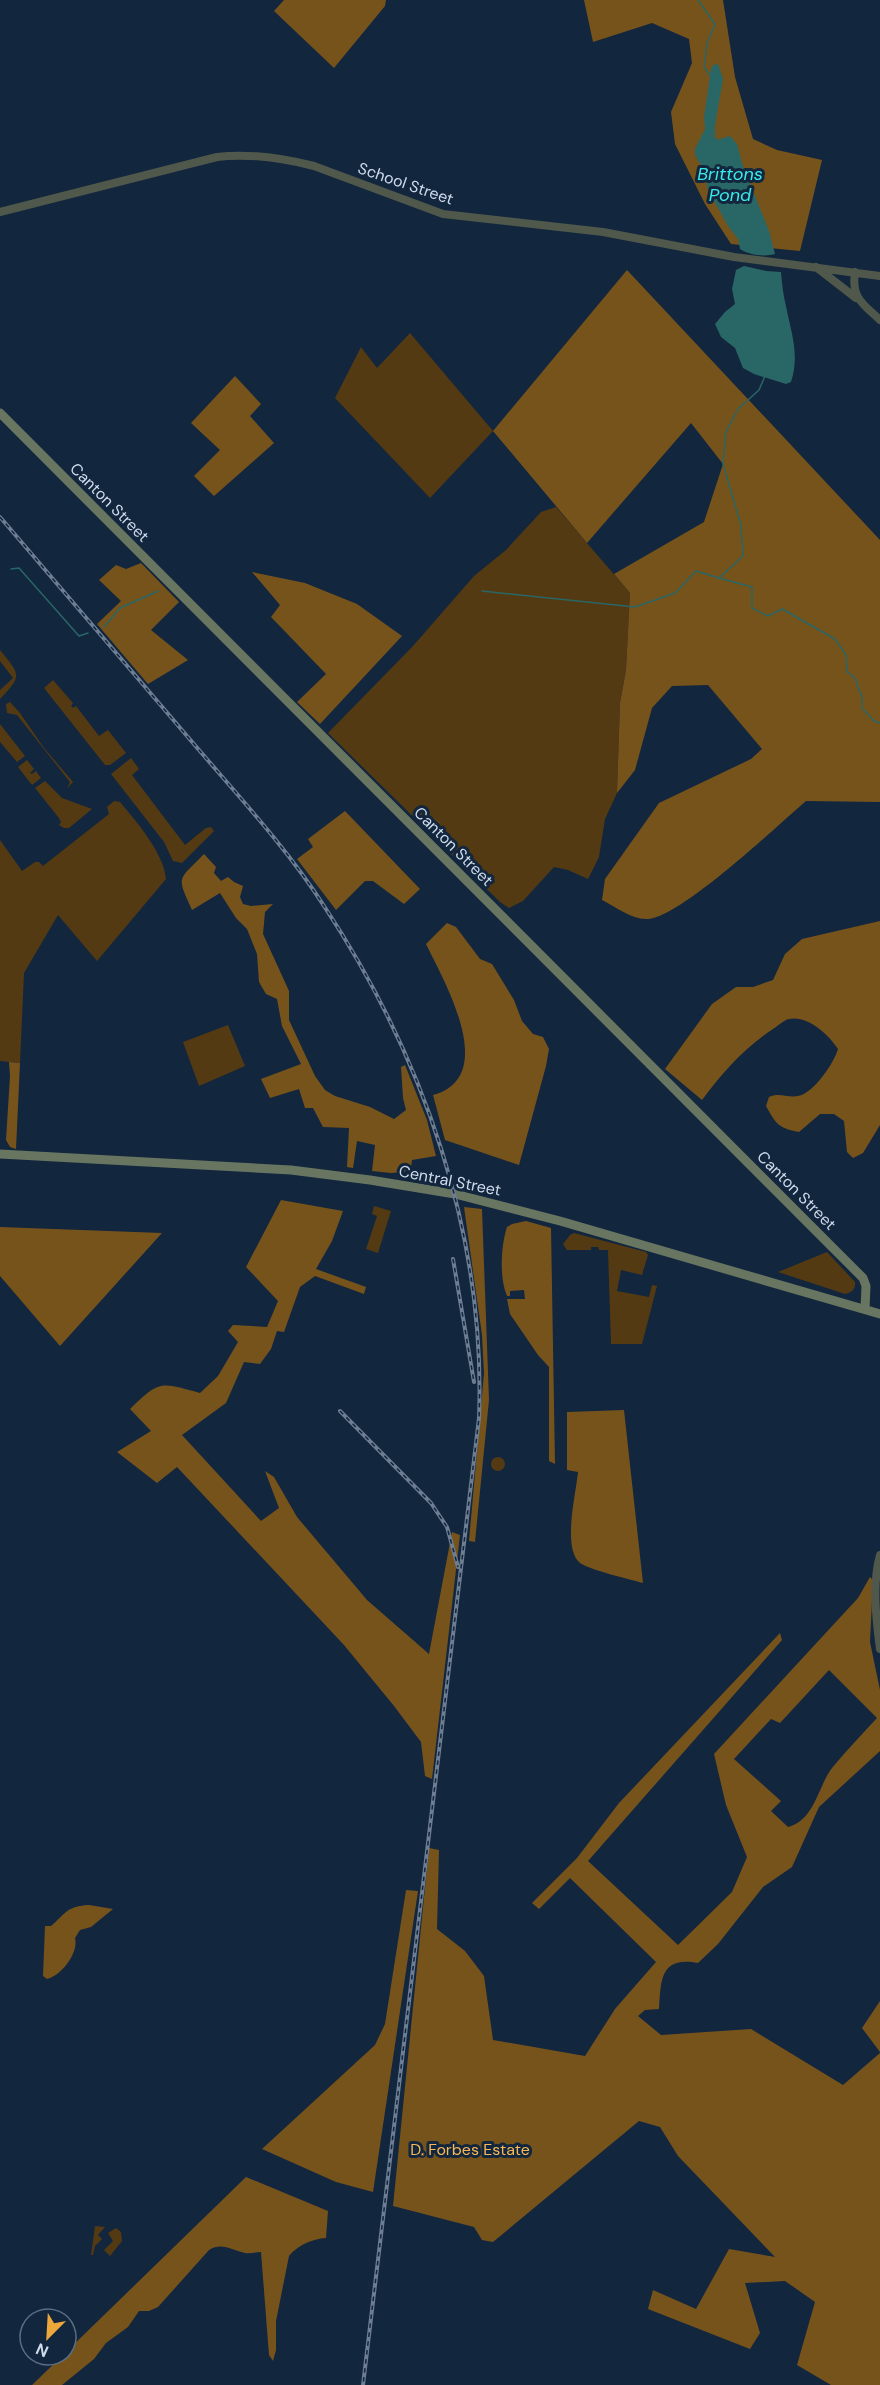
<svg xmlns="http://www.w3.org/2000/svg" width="880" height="2385" font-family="'DM Sans',sans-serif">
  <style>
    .green { fill: #543a12 }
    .forest { fill: #77531c; fill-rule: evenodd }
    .water { fill: #296766 }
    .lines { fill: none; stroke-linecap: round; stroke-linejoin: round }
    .stream { stroke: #296766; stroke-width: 1.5 }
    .tertiary { stroke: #50584b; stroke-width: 8 }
    .secondary { stroke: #687560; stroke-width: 9 }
    .rail-casing { stroke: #6d7d92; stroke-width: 4 }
    .rail { stroke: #12263e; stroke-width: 1.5; stroke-dasharray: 4.5; stroke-linecap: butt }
    .labels { text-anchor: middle; stroke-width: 6; stroke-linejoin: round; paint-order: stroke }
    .street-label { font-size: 16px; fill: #cedbeb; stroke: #12263e }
    .park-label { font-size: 16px; fill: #f9b857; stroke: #12263e }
    .water-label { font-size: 18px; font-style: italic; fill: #39ebea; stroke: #12263e }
  </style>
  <rect width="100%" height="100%" fill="#12263e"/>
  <!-- green -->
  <path class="green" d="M410,333L493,431L430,498L335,398L361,347L377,368Z
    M556,507L630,593L626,670L620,703L617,793L605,819L599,857L588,879L568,870L554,867L523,901L509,908L500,902L328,733L413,646L474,576L506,550L541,512Z
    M0,650C20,675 23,675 0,699V690L13,678L0,661Z
    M53,680L73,703L71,706L73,708L76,706L99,736L108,730L126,753L110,765H105L44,688Z
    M10,702L20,713L44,748L73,782L67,788L70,782L17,715L7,713L6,704Z
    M0,724L25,756L17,762L0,742Z
    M131,758L139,769L132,775L185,845L206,828L211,827L214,831L182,863L173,861L164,842L111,774Z
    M27,760L34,769L30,773L32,774L36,771L41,778L32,785L18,767Z
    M45,781L62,798L92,809L69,828H64L59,825L61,822L59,818L35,788Z
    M114,801L120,802C136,821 164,853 166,879L97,961L58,915L24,973L20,1063L0,1061V840L22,871L35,862H39L43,866L109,814L107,807Z
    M228,1025L245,1066L199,1086L183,1042Z
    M374,1206L391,1211L378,1253L366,1249L377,1216L372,1214Z
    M574,1233L646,1252L648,1255L642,1275L621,1270L617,1291L649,1297L652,1285L657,1286L642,1344H611L608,1250H599L598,1247H591V1250H567L563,1244L570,1235Z
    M827,1252L855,1282C856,1289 851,1293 845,1294L778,1272Z
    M491 1464a7 7 0 1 1 14 0a7 7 0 1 1-14 0Z
    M95,2226L105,2227L98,2235L102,2239L95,2246L93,2255H91Z
    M116,2228L121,2232L122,2241L110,2256L104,2250L113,2241L108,2233Z"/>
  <!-- forest -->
  <path class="forest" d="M284,0H386L385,6L334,68L274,11Z
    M584,0H723L735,77L753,139L777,150L822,160L800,251L731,244L705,204L675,144L671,112L692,63L689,39L652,23L593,42Z
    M627,270L880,540V802L806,801C777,826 681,917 648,919C632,920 616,907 602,900L605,879L659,803L751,759L762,749L708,685L672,686L652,708L635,770L617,793L620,703L626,670L630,593L614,574L704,522L723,464L691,423L587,543L493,431Z
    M235,376L261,404L250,416L274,443L214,496L194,476L220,450L191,423Z
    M141,563L179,602L151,630L188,660L148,684L97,624L121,601L99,580L116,565L126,569Z
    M252,572L305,583L357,604L402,636L320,724L297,702L326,674L271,617L280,605Z
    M345,811L420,889L404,904L373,881H365L336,910L297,859L313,847L308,839Z
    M204,854L216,867L214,873L221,881L228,877L234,882L243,886L240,897L243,904L251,906L273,904L265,912L263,934L289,991V1020L315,1076L325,1090L335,1096L370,1107L394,1119L406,1110L403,1098L401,1067L405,1065L427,1120L436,1156L412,1160L411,1168L404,1172L391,1173L372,1171L375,1145L357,1141L353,1168L347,1167L349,1128L323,1127L313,1108H305L299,1089L270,1098L261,1079L301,1064L282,1026L277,999L266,994L259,982L257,954L247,929L236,918L220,893L192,910C176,875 178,881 204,854Z
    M880,921V1125L863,1153L853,1158L847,1152L844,1121L834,1114H820L799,1132C778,1128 776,1124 766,1106L769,1097C779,1092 787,1098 798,1096C813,1094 834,1063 838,1049C829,1035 808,1015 789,1019C784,1020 778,1026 773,1029C744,1048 723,1072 702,1100L665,1069L712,1004L736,987H753L773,980L785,954L802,939Z
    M447,923L456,927L480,959L492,964L514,1000L522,1021L533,1034L543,1037L549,1049L546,1066L519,1165L445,1140L433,1095C500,1077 444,981 426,944Z
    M9,1062L20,1063L16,1149L10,1147L6,1140L10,1076Z
    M281,1200L343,1211L332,1241L316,1269L366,1287L364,1294L315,1276L300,1287L284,1332L277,1331L271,1349L260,1364L244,1362L226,1403L182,1435L261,1521L279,1508L265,1471L274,1477L297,1517L367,1600L429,1654L452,1532L460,1535L432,1779L425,1776L421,1742L394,1706L344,1645L177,1467L157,1483L117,1452L151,1431L130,1409C160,1380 160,1382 200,1393L218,1376L238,1342L228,1331L233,1325L267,1327L278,1301L246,1267Z
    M464,1207L482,1209L489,1400L475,1542L469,1541L484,1373L482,1335Z
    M526,1221L551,1228L555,1464L549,1461V1367L538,1355L510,1314L507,1299H525L524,1290L510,1291V1296H507C499,1278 501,1245 507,1227L512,1224Z
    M0,1227L162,1233L60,1346L0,1276Z
    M624,1410L643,1583C629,1579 590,1570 580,1563C562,1548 576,1494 578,1472L567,1470V1412Z
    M870,1577L873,1580L870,1642L880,1690V1751L819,1807L792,1867L763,1887L718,1944L698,1963C660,1956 661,1980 659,2009L645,2010L638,2016L661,2035L751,2029L843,2085L880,2053V2385H831L797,2365L815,2302L785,2281L745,2283L760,2333L750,2349L648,2309L653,2290L696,2309L729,2249L775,2257L678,2156L660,2127L639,2121L493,2242L482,2240L474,2227L393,2206L429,1848L439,1850L437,1929L465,1951L484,1976L493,2040L585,2056L615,2009L656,1962L570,1878L539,1909L532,1903L577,1858L619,1803L780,1633L782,1640L588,1861L678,1945L732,1892L747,1857L726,1805L714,1754L858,1598ZM829,1670L877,1718C862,1734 846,1751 832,1768C818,1786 815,1820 788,1827L771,1811L781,1801L734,1759L771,1719L780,1723Z
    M406,1890L418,1891L373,2192L336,2182L262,2149L375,2045L385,2024Z
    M89,1905L113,1909L91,1927L80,1930L75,1938C79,1953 61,1976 47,1979L43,1976L45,1926H51C66,1913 67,1906 89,1905Z
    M880,2001V2052L862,2028Z
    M246,2177L328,2211L326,2238C312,2239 298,2245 289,2256L276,2321V2350L273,2361L269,2355L261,2252C256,2252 250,2254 245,2253C231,2250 222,2242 209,2250L158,2307L149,2311H139L128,2327L106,2343L94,2359L62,2385H32L63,2355H66V2352Z"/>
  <!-- water -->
  <path class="water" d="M718,64L723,79L713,136L716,140L730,136L737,144L742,163L769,231L775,254C764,257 749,255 740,249L738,239L728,226L708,190L702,167L695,155V149L705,129L704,117L711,69L713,65Z
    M744,266L766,271L781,272C782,283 783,295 786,306C791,332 800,355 791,382L786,384L754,374L743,368L735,348L721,337L715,324L725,312L735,304L732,289L736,270Z"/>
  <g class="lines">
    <!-- stream -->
    <path class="stream" d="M698,0L715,24L707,43L704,67L711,77
      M715,116L714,130L716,141
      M765,376L759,390L738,409L726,432L723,464L741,525L743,556L719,578L752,587V608L768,616L782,609L835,639L846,655L847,672L855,678L862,698V708L874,721L880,723
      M11,569L19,568L79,636L88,633
      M482,591L635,607L675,593L696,571L719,578
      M104,627L120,608L158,591"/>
    <!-- tertiary -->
    <path class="tertiary" d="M0,212L217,157C249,153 282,158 314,166L443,214L603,232L734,257L880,276
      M816,267L856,298
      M855,272C851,298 863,304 880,320
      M880,1555C872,1583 876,1619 880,1649"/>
    <!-- secondary -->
    <path class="secondary" d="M0,413L863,1278L866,1286L865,1309
      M0,1154L291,1170L370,1180L455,1194L560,1221L880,1314"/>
    <defs>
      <path id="rail" d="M0,517C66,594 132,672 199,750C242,800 288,850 324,906C424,1057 486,1236 479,1418L363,2385
        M453,1259L474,1382
        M340,1411L431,1503L447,1527L458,1567"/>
    </defs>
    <!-- rail casing -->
    <use href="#rail" class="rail-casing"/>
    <!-- rail -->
    <use href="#rail" class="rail"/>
  </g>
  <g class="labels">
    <!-- street labels -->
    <g class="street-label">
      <text transform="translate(406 183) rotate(19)" y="6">School Street</text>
      <text transform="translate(110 502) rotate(45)" y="6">Canton Street</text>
      <text transform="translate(454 846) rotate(45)" y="6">Canton Street</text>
      <text transform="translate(450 1180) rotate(11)" y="6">Central Street</text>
      <text transform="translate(797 1190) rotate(45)" y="6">Canton Street</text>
    </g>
    <!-- park labels -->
    <g class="park-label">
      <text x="470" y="2155">D. Forbes Estate</text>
    </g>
    <!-- water labels -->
    <g class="water-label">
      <text x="730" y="180">Brittons<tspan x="730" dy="21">Pond</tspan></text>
    </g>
  </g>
  <!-- north arrow -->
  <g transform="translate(48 2337) rotate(204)"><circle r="28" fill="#12263e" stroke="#5d6e83" stroke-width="1.5"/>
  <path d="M0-4.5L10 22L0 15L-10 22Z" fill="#eda83b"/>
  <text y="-9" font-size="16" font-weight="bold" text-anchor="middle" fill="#cedbeb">N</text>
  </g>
</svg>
